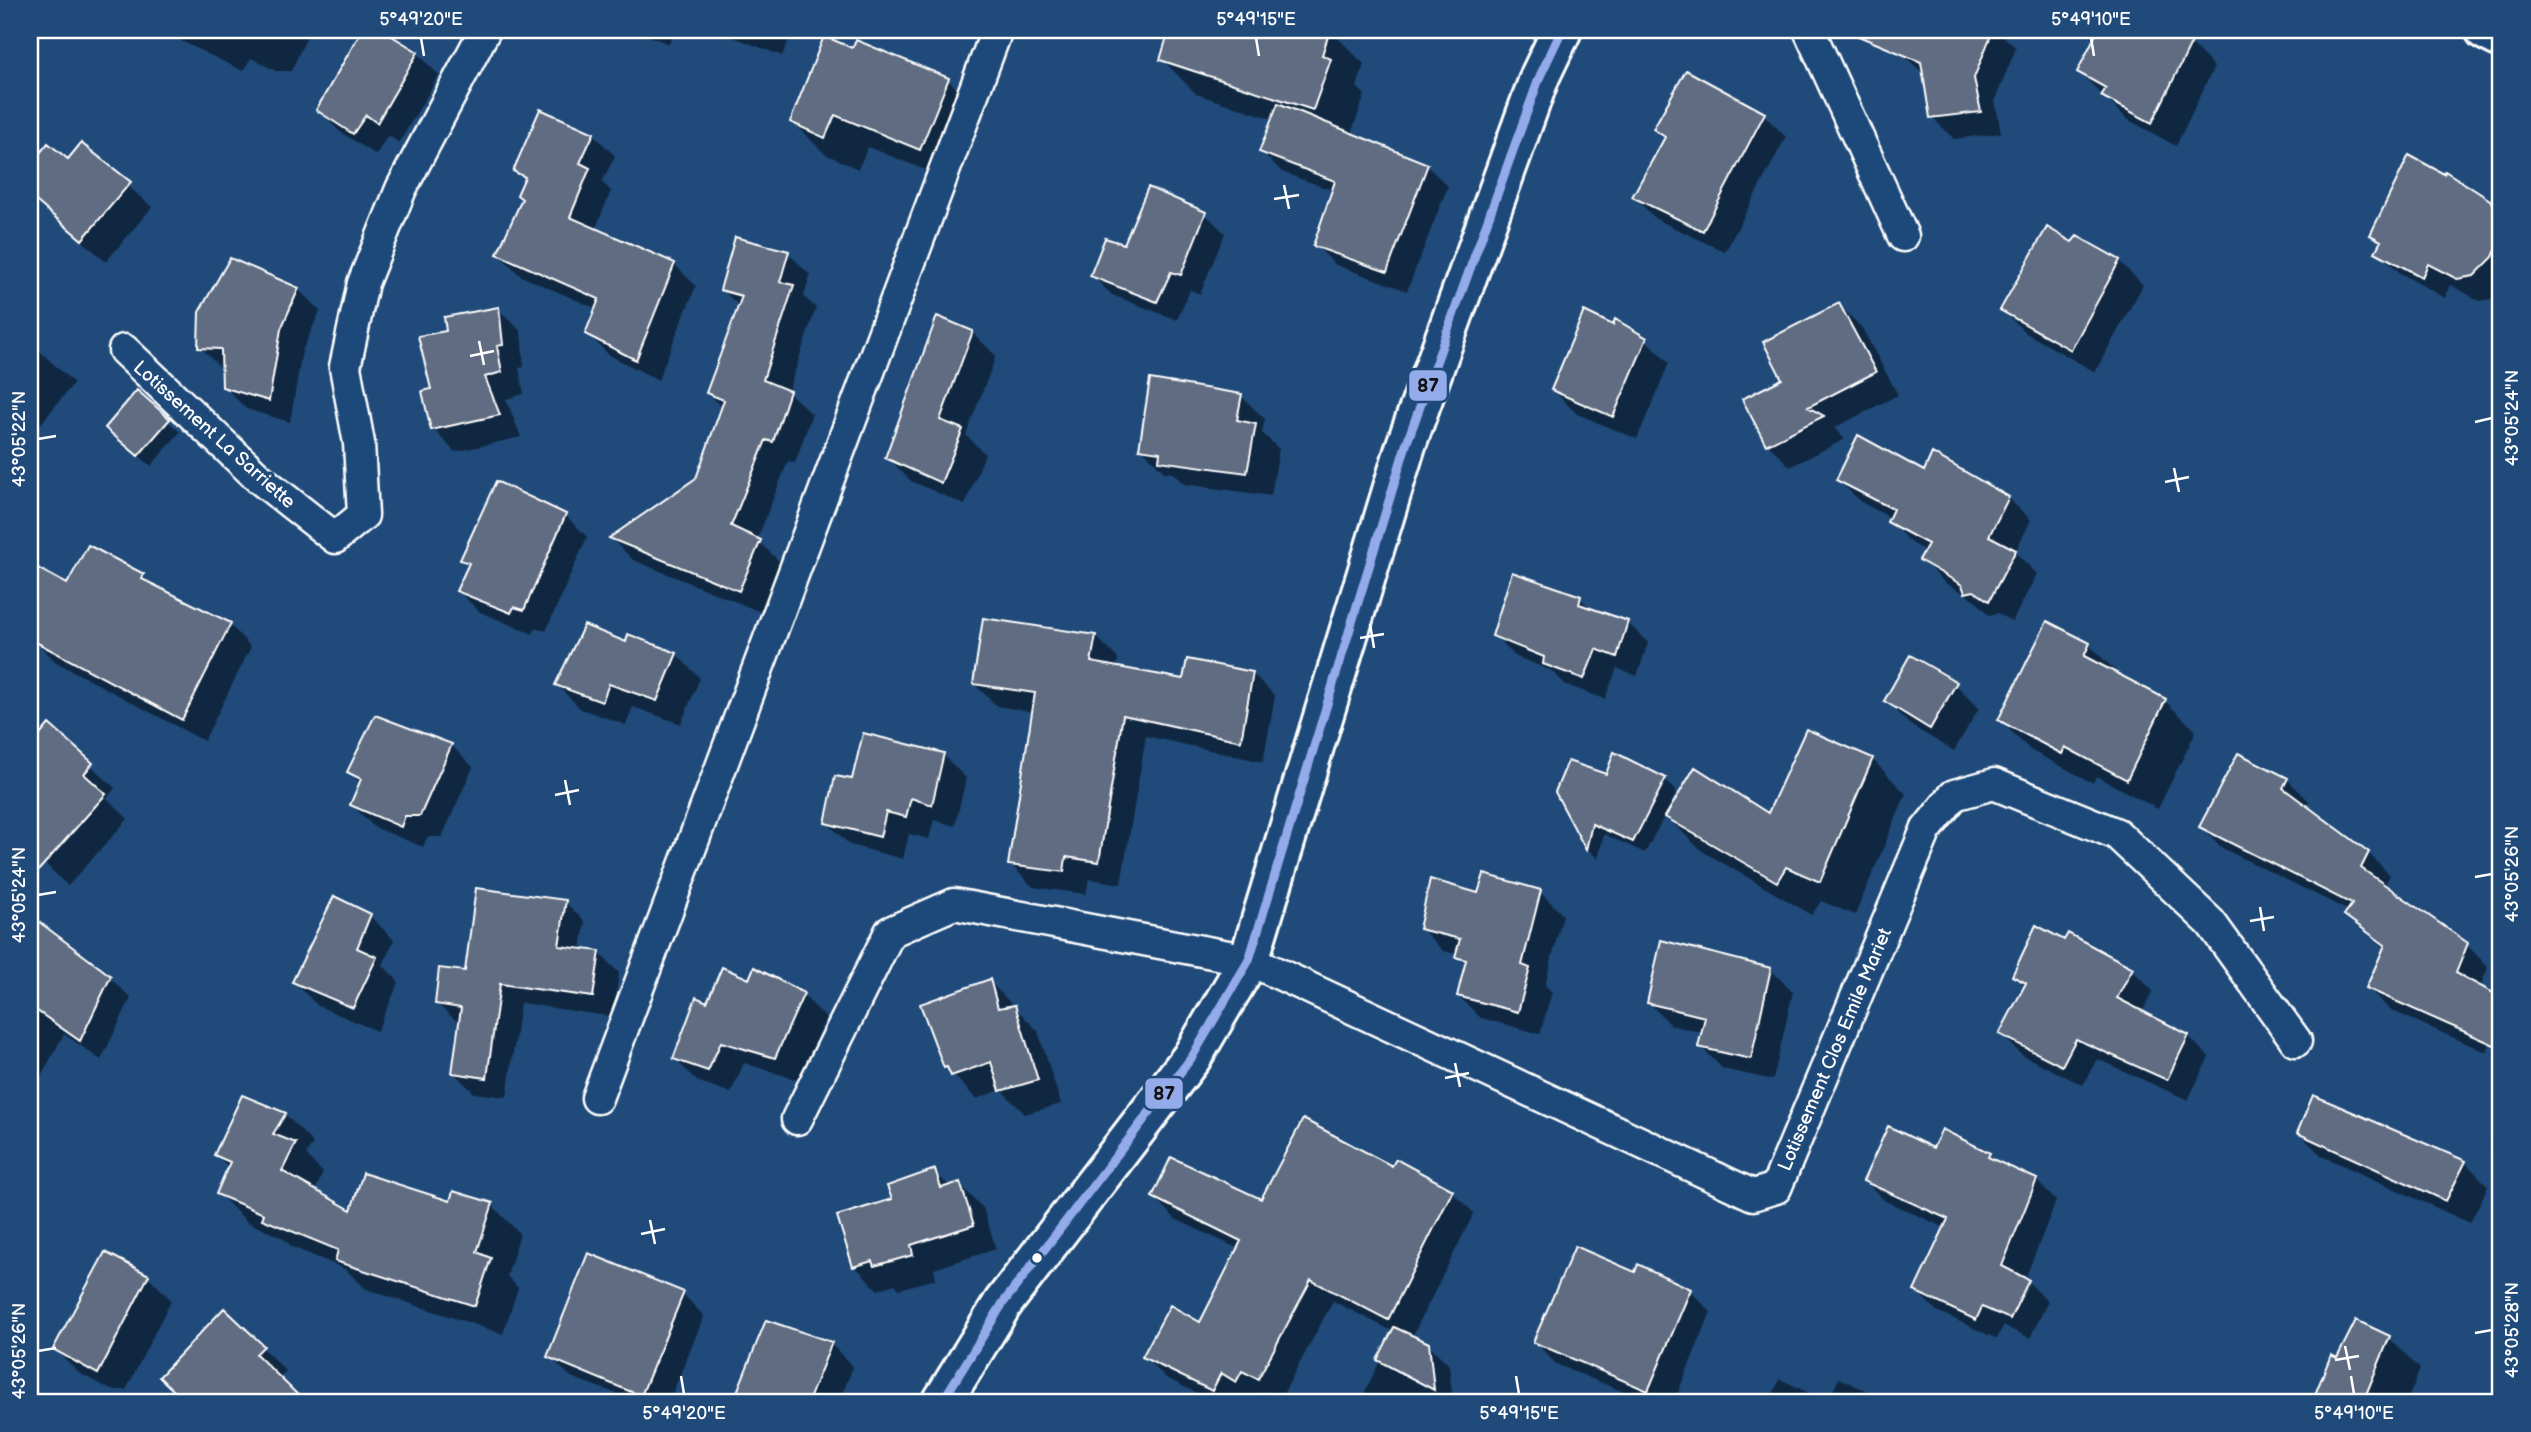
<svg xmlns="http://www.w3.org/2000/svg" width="2531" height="1432" font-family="'Balsamiq Sans',sans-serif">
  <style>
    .shadow { fill: #0007 }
    .building { fill: #616c81; stroke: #fff; stroke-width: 2 }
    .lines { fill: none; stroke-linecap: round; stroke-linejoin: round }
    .service-casing { stroke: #fff; stroke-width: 35 }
    .minor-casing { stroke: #fff; stroke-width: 44 }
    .tertiary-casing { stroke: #fff; stroke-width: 44 }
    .service { stroke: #1f4a7a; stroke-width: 30 }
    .minor { stroke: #1f4a7a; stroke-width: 38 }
    .tertiary { stroke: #1f4a7a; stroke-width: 38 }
    .bus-1-casing { stroke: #1f4a7a; stroke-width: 14 }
    .bus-1 { stroke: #93aaeb; stroke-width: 9 }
    .ticks { fill: none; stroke: #fff; stroke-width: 2.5 }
    .bus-dot { fill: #fff; stroke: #1f4a7a; stroke-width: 2.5 }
    .labels { text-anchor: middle; stroke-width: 7; stroke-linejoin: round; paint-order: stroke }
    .street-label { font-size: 19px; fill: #fff; stroke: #1f4a7a }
    .line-badge { stroke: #1f4a7a; stroke-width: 2.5 }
    .pale-badge-label { font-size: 19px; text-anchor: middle; font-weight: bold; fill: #111 }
    .neatline { fill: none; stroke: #fff; stroke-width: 2.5 }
    .ticks-label { font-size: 18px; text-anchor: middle; fill: #fff }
  </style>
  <rect width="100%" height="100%" fill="#1f4a7a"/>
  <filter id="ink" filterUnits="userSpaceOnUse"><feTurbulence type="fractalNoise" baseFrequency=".0143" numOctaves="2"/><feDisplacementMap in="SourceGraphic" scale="14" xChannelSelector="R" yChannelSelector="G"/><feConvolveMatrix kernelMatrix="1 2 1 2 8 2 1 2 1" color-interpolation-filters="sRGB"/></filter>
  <g filter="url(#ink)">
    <!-- shadow -->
    <path class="shadow" d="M171,30H310L291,71H276L251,58L243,71L183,42Z
      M364,30H379L417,53L439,75L399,143L388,135L376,155L339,131L318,109Z
      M634,30H675L669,44Z
      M715,30H793L782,56Z
      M1171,30H1330L1364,64L1357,87L1365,95L1351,134L1427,166L1448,186L1407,291L1336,265L1315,245L1334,191L1282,172L1261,151L1273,119L1196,94L1162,59Z
      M1909,30H1997L2016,48L1995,100L2001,133L1954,139L1932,117L1925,75L1901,53Z
      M2100,30H2126L2148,41L2154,30H2166L2191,43L2214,67L2176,146L2127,119L2079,72Z
      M853,50L948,80L981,112L953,181L868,147L858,169L825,154L792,121Z
      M1764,115L1786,137L1725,252L1656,219L1634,197L1665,139L1655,129Z
      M593,134L615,156L602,182L611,191L595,230L674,264L696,286L658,380L609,355L587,333L597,309L521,276L499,254L524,200L525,181L515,170Z
      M48,145L68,162L81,145L152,207L106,262L30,195V167Z
      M2489,201L2501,214V217L2499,212H2495L2501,227V291L2491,299L2480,301L2450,285L2445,298L2400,273L2378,251L2381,244L2373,235Z
      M1205,214L1225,233L1200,294L1190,290L1177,320L1112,295L1092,275L1125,246Z
      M2077,238L2119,261L2143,285L2095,372L2026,333L2002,310Z
      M788,253L810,275L804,297L816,308L788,392L812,414L795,463L788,461L757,540L782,564L761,612L633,560L611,538L698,480L723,408L708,393L740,307L722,289Z
      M298,289L320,311L302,351L290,422L246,409L224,386L223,370L200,347Z
      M1839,305L1862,328L1898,395L1834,428L1845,439L1790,467L1768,444L1744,400L1784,380Z
      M498,309L521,331L524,367L519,368L524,394L506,399L521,437L455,452L433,429V390L448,333Z
      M972,332L996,356L966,435L985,454L965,505L911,481L887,457Z
      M1646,340L1669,363L1637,439L1577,414L1553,390Z
      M30,342L74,383L30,437Z
      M137,393L180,432L151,466L119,439Z
      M1241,396L1265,419L1262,433L1279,449L1271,496L1184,484L1173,473L1164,472L1141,448Z
      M1924,473L2008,498L2031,520L2015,552L2037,574L2012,622L1998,613L1989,615L1975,600L1944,582L1922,560L1926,551L1912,544L1890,522L1891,518L1861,502L1838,480Z
      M565,515L587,537L546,631L536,628L533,634L480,612L458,591L469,566L462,559Z
      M88,547L143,576L154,587L230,625L251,647L204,741L56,662L34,640L40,629L30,624V566L68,587Z
      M1580,598L1593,611L1627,622L1648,643L1637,676L1617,668L1605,699L1566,685L1552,671L1515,656L1494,635Z
      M1096,636L1118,659L1116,669L1184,681L1253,674L1275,696L1263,762L1146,736L1121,884L1089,879L1086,894L1033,887L1010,864L1034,712L997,706L974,684Z
      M627,644L676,654L700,678L681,724L633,707L626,725L581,709L557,685Z
      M2089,645L2120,675L2165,701L2196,731L2158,809L2096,776L2093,783L2030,750L2000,720Z
      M1955,684L1979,708L1954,751L1910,725L1886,701Z
      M49,727L115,788L107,798L128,819L68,886L30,849V750Z
      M451,745L473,767L442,837H427L423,847L374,827L352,805L361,784L349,772Z
      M943,755L966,778L955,826L934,820L929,839L909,834L903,859L850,845L826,822L853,781Z
      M1615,755L1665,780L1677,792L1645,853L1604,834L1598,859L1587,849L1557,792L1607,777Z
      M1872,759L1906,794L1855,915L1821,901L1812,915L1702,851L1667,817L1769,816Z
      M2287,779L2309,801L2305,807L2368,853L2390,875L2384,887L2467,945L2488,967L2480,988L2501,1008V1017L2486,1052L2390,1010L2368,988L2385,949L2347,914L2349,911L2222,848L2201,826Z
      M1540,892L1563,915L1545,985L1552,992L1540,1034L1481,1018L1458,996L1466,966L1457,954L1443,951L1421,928L1480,895Z
      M565,902L585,922L581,950L599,953L619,973L613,1017L520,1003L507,1097L474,1093L454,1073L460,1024L437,1004L467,972Z
      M370,916L394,940L383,965L399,982L377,1031L318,1006L294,982Z
      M30,917L110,978L131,998L101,1060L64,1034L37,1084L30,1081Z
      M2068,936L2132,970L2153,991L2142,1012L2188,1036L2209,1057L2188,1100L2097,1059L2083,1085L2022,1055L2001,1034L2026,987L2014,976L2065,942Z
      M1770,969L1793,992L1773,1080L1723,1069L1700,1046L1703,1033L1671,1025L1648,1002Z
      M750,981L803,995L826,1018L798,1080L744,1063L731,1093L697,1081L675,1059L708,1004Z
      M989,981L1038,1031L1061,1104L1025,1114L1001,1090L976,1099L946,1067Z
      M285,1114L313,1143L306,1155L323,1173L315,1191L352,1212L451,1203L492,1205L520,1234L507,1276L518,1288L503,1334L366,1289L345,1269L292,1247L283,1238L247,1222L218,1193L229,1168L217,1155Z
      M2501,1120V1157L2489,1145Z
      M2299,1133L2465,1162L2488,1186L2470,1223L2322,1156Z
      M1934,1150L1989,1154L1998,1163L2036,1180L2056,1201L2025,1279L2048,1301L2030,1338L2003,1326L1997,1339L1937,1311L1916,1291L1946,1228L1885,1201L1865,1181Z
      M1397,1161L1452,1192L1474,1213L1412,1337L1428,1344L1449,1365L1453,1402L1434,1398L1432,1402H1360L1394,1332L1333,1301L1280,1400L1264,1391L1258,1402H1215L1166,1378L1144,1357L1200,1325L1239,1249L1175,1219L1154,1197L1262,1202L1393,1169Z
      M934,1171L950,1187L959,1184L983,1208L996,1249L934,1269L936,1279L899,1289L895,1284L878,1290L855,1266L894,1200Z
      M1636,1275L1690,1291L1711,1312L1674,1402H1648L1556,1364L1535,1342Z
      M148,1276L171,1300L126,1390H111L79,1373L55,1349Z
      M683,1294L704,1316L669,1402H639L571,1377L549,1356Z
      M224,1310L286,1371L278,1378L295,1396L289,1402H187L162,1377Z
      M767,1322L831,1344L853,1367L839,1402H735Z
      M2357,1323L2389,1338L2420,1369L2407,1402H2313L2332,1358L2338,1361Z
      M1839,1378L1891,1402H1828Z
      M1780,1379L1828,1402H1769Z"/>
    <!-- building -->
    <path class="building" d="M362,30H382L418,52L377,123L366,115L353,134L316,110Z
      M1169,30H1330L1322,55L1331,59L1313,110L1160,60Z
      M1844,30H1993L1974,78L1981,112L1930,118L1921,62Z
      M2098,30H2170L2192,42L2152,123L2101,96L2106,88L2077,72Z
      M824,36L852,48L856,40L949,78L920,150L835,115L825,138L790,122Z
      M1686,70L1765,113L1703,231L1632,197L1665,137L1653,129Z
      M1278,103L1428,164L1387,272L1313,246L1335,181L1259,152Z
      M540,109L594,133L580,163L590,168L570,217L675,263L636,360L585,334L599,299L497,254L522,199L517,195L525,177L513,171Z
      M48,143L68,159L81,143L131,182L82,240L30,196V165Z
      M2409,155L2444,174L2445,171L2490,200L2498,213L2501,239L2493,257L2474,276L2457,279L2428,264L2422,277L2375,252L2381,241L2370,235Z
      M1148,187L1206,212L1181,275L1171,272L1157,302L1090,276L1105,238L1124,244Z
      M2047,227L2072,242L2077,236L2120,260L2071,350L2000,310Z
      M735,237L789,251L780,282L794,285L763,380L790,391L773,442L766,440L731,526L761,540L739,591L609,538L696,478L724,400L706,393L742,296L720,290Z
      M230,258L299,288L281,329L269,401L222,387L221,349L198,348L199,312Z
      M1839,303L1876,372L1808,407L1824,416L1766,445L1742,399L1782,379L1763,342Z
      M499,307L503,345L497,346L502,372L485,377L500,415L431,430L422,391L431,389L418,336L446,331L444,317Z
      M1584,311L1613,325L1615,319L1647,338L1613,417L1551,390Z
      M937,316L973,331L940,420L963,429L941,483L885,458Z
      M1150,379L1242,394L1237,420L1256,424L1247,473L1159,461L1160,452L1139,449Z
      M137,390L170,419L138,456L105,428Z
      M1858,435L1924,471L1932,453L2009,497L1989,536L2016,550L1989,601L1974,591L1965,593L1962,585L1919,560L1928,544L1887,522L1893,509L1836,480Z
      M496,481L566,514L524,610L514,607L511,613L456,591L469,563L460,560Z
      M88,545L144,574L142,579L231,623L182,720L30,639V564L67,584Z
      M1512,572L1581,596L1579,604L1628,621L1617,657L1596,649L1584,679L1543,664L1544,657L1492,636Z
      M983,618L1096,635L1091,662L1183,679L1187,659L1253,672L1241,741L1123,715L1099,862L1066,857L1064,872L1008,865L1035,693L973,684Z
      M2047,621L2090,643L2084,656L2166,699L2127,780L2065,747L2062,754L1998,720Z
      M584,625L626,642L628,634L677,653L657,701L609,684L602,702L555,685Z
      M1910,655L1957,682L1930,729L1884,701Z
      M375,715L452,744L420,816H405L401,827L350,805L361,779L347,772Z
      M49,724L93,763L84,774L106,794L30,880V747Z
      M1806,729L1873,758L1820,882L1786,867L1777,882L1665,817L1695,767L1768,813Z
      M863,733L944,753L932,805L911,798L906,817L886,812L880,837L825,823L835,776L852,779Z
      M1614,752L1666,778L1633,842L1592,824L1586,850L1555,792L1568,761L1606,774Z
      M2238,753L2288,778L2283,788L2369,852L2361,868L2468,943L2456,973L2501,997V1048L2366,988L2385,945L2344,915L2352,904L2199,827Z
      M1484,874L1541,890L1522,965L1530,968L1518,1012L1457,996L1466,960L1455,957L1460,939L1419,929L1430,879L1478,893Z
      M476,888L566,900L559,946L600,951L593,997L500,984L487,1078L452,1073L461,1008L435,1004L439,968L465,971Z
      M334,896L371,914L357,948L377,957L353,1008L292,982Z
      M30,915L111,976L80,1041L30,1006Z
      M2036,925L2064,940L2068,933L2133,968L2117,998L2189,1035L2167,1080L2076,1039L2062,1066L1999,1034L2026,983L2012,976Z
      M1661,940L1771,968L1751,1059L1698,1047L1705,1017L1647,1003Z
      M722,967L749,979L754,967L804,993L775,1058L721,1042L708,1071L673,1059L696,997L707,1002Z
      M990,979L998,1008L1015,1005L1038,1080L1000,1091L991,1062L951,1076L947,1067L944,1068L920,1004Z
      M242,1095L286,1113L273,1134L296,1143L282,1171L351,1210L363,1173L450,1201L453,1191L493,1203L477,1252L491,1258L475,1306L335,1261L338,1250L262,1219L264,1214L216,1194L230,1162L214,1155Z
      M2313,1095L2466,1161L2446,1201L2297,1133Z
      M1303,1119L1392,1166L1396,1159L1453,1190L1388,1320L1311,1280L1258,1379L1242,1371L1236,1382L1221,1373L1212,1391L1142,1357L1170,1305L1200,1322L1241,1241L1152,1197L1171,1157L1261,1199Z
      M1888,1126L1933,1148L1942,1129L1990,1153L1988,1157L2037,1179L2002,1266L2029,1280L2010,1319L1982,1307L1976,1320L1914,1291L1948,1219L1863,1181Z
      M935,1169L941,1188L960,1182L974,1225L911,1245L913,1255L874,1266L872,1261L853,1267L837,1216L892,1199L887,1186Z
      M1575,1246L1635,1272L1638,1264L1691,1289L1648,1391L1533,1342Z
      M105,1252L149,1275L98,1374L53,1349Z
      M588,1253L684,1292L641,1396L547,1357Z
      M224,1308L264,1346L256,1354L305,1402H186L159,1377Z
      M766,1320L832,1342L808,1402H733Z
      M2356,1320L2390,1336L2363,1402H2312L2331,1355L2337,1358Z
      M1394,1327L1429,1343L1434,1390L1377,1360Z"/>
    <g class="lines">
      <defs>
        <path id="service" d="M1809,30L1903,236
          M124,350L260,479L335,538L363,515L359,443L345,367L363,283L401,189L485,30
          M597,1098L997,30
          M797,1119L890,932L954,904L1249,960L1753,1195L1776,1188L1926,830L1954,795L1994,784L2117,834L2211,923L2296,1041"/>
        <path id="minor" d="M2485,30L2501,38"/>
        <path id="tertiary" d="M942,1402L1003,1303L1192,1057L1249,960L1406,445L1540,76L1562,30"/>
      </defs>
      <!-- service casing -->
      <use href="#service" class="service-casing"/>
      <!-- minor casing -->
      <use href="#minor" class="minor-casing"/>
      <!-- tertiary casing -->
      <use href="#tertiary" class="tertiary-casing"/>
      <!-- service -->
      <use href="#service" class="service"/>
      <!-- minor -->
      <use href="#minor" class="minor"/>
      <!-- tertiary -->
      <use href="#tertiary" class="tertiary"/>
      <defs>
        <path id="bus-1" d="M942,1402L1003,1303L1192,1057L1249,960L1406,445L1540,76L1562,30"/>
      </defs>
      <!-- bus-1 casing -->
      <use href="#bus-1" class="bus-1-casing"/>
      <!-- bus-1 -->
      <use href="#bus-1" class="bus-1"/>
    </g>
  </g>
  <!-- ticks -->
  <path class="ticks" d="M421,38L424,56M1256,38L1259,56M2091,38L2094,56M1284,185L1289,209M1274,199L1299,195M479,341L484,365M470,356L494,351M2475,422L2492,418M38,439L56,436M2174,468L2179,492M2165,482L2189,477M1370,624L1374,648M1360,638L1384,634M565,780L570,805M555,795L579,790M2475,877L2492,874M38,895L56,892M2260,907L2264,931M2250,921L2274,917M1455,1063L1460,1087M1445,1078L1469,1073M650,1220L655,1244M641,1234L665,1229M2475,1333L2492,1330M2345,1346L2350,1370M38,1351L56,1348M2335,1360L2359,1356M681,1376L684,1394M1516,1376L1519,1394M2351,1376L2354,1394"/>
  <!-- markers -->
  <circle class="bus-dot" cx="1037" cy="1258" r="6"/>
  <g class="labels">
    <!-- street labels -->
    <g class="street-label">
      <text transform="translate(215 434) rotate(42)" y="7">Lotissement La Sarriette</text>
      <text transform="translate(1834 1049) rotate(-67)" y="7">Lotissement Clos Emile Mariet</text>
    </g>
  </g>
  <g class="line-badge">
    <rect x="1408" y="369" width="40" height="33" rx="7" fill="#93aaeb"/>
    <rect x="1144" y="1077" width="40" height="33" rx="7" fill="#93aaeb"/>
  </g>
  <g class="pale-badge-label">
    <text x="1428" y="392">87</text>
    <text x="1164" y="1100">87</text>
  </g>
  <!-- margin -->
  <rect width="2531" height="1432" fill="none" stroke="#1f4a7a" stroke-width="77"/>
  <rect x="38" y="38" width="2454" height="1356" class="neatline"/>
  <g class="ticks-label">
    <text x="421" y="25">5°49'20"E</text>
    <text x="1256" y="25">5°49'15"E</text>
    <text x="2091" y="25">5°49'10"E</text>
    <text transform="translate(2512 418) rotate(-90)" y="6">43°05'24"N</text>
    <text transform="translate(19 439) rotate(-90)" y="6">43°05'22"N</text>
    <text transform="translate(2512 874) rotate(-90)" y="6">43°05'26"N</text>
    <text transform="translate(19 895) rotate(-90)" y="6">43°05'24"N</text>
    <text transform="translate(2512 1330) rotate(-90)" y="6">43°05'28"N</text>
    <text transform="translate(19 1351) rotate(-90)" y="6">43°05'26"N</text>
    <text x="684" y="1419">5°49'20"E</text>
    <text x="1519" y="1419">5°49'15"E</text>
    <text x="2354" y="1419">5°49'10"E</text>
  </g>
</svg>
